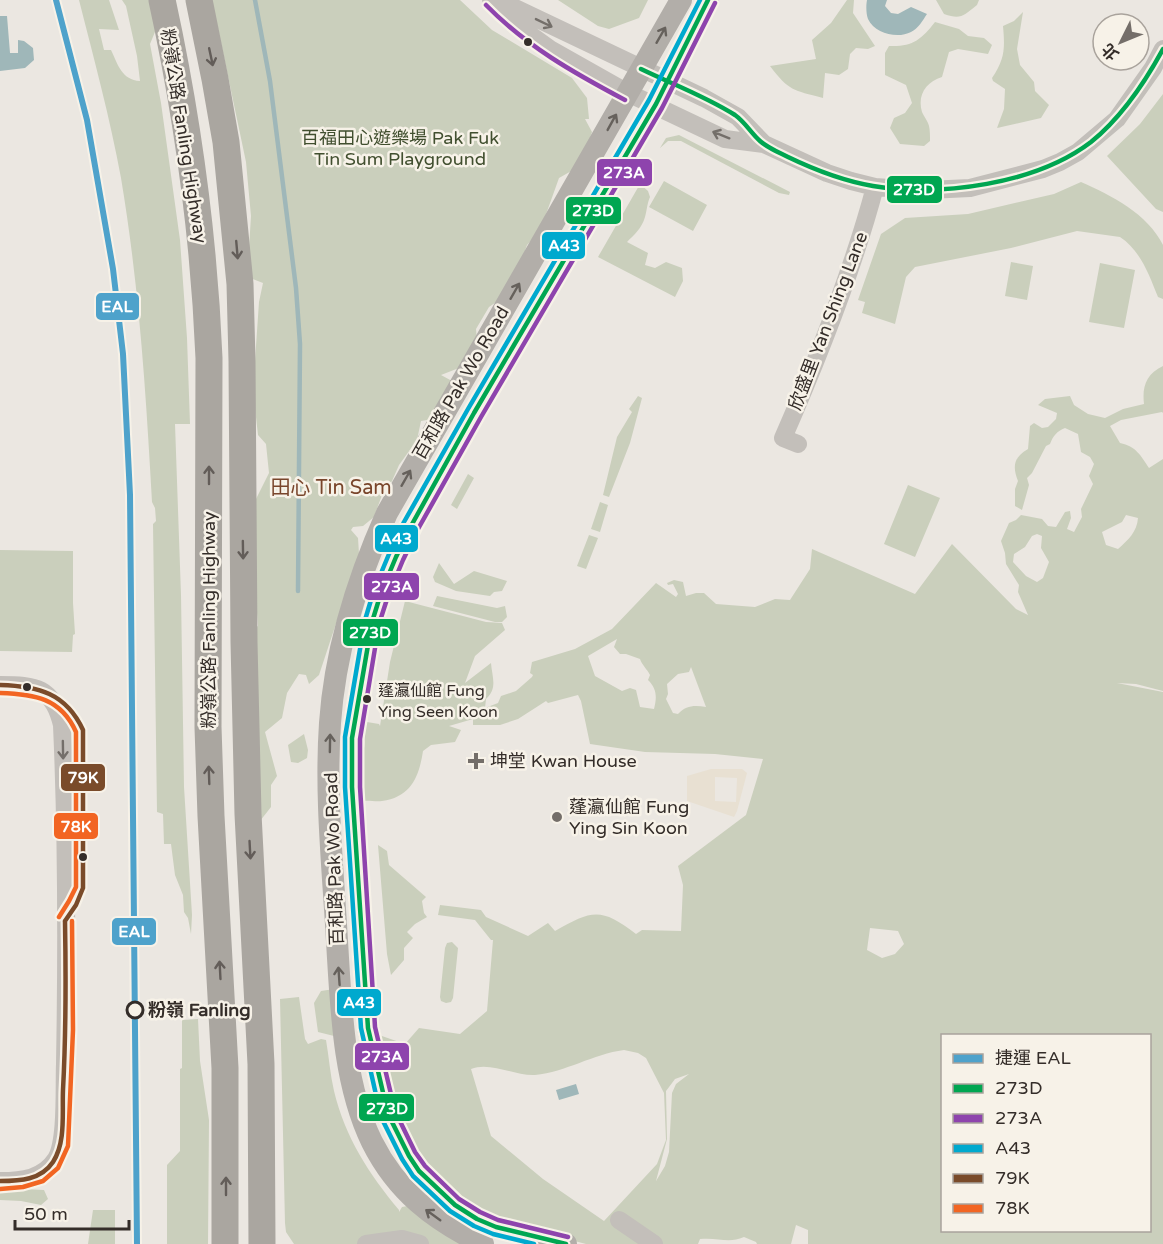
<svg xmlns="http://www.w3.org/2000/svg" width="1163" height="1244" font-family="'Varela Round','Noto Sans TC',sans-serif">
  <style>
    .green { fill: #cacfbc; fill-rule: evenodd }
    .plaza { fill: #e8e0d2; fill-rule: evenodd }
    .water { fill: #9fb7b9 }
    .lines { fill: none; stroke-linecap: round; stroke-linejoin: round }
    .stream { stroke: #9fb7b9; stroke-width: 4.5 }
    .minor { stroke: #c3bfba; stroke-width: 18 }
    .major { stroke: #b2aea9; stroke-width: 22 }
    .highway { stroke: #aaa6a0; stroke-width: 27 }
    .bus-1-casing { stroke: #f7f2e8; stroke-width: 9 }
    .bus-2-casing { stroke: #f7f2e8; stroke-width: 9 }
    .bus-3-casing { stroke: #f7f2e8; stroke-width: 9 }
    .bus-4-casing { stroke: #f7f2e8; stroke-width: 9 }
    .bus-5-casing { stroke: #f7f2e8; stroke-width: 9 }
    .bus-1 { stroke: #00a651; stroke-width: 4.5 }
    .bus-2 { stroke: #8e44ad; stroke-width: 4.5 }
    .bus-3 { stroke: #00a9ce; stroke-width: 4.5 }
    .bus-4 { stroke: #7a4b2a; stroke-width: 4.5 }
    .bus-5 { stroke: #f26522; stroke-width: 4.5 }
    .metro-1-casing { stroke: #f7f2e8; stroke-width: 10 }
    .metro-1 { stroke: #4ea2cb; stroke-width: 6 }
    .oneway { stroke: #746f6a }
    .oneway2 { stroke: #66615c }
    .oneway3 { stroke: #635d59 }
    .bus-dot { fill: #342d29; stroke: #f7f2e8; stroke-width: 2 }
    .poi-dot { fill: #746e69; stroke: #f7f2e8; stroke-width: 2 }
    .stop-dot { fill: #f7f2e8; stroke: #342d29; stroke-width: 3 }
    .labels { text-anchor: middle; stroke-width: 5; stroke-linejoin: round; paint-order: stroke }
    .bus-label { font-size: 16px; fill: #342d29; stroke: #f7f2e8; text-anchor: start }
    .street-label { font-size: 18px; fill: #342d29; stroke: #f7f2e8 }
    .park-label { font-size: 18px; fill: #414f2f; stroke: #f7f2e8 }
    .poi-label { font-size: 18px; fill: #342d29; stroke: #f7f2e8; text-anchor: start }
    .stop-label { font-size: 18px; font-weight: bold; fill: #342d29; stroke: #f7f2e8; text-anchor: start }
    .neighbourhood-label { font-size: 20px; fill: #79452b; stroke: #f7f2e8 }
    .line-badge { stroke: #f7f2e8; stroke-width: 2 }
    .badge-label { font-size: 16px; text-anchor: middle; font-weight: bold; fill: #fff }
  </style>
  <rect width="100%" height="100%" fill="#ebe7e1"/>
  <!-- green -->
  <path class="green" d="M79,0H109L119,30L99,29L104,50H111C118,65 122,80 140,81L137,56L126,6L122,0H153L157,27L150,44L161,103L180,240L187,338L190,424H175L181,595L184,787L192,915L191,934L188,918L184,912L183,895L175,875L171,844H164L163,814L157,812L153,524L156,521L155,508L152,502C146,393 139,285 121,178C110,118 94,59 79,0Z
    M212,0H460L492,30L572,78L587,98L589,119H585L592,132L580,166L559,178L540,231L527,245L517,274L502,298L489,307L476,329L477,341L464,366L441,375L452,381L433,419L421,421L417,440L399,465L392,481L382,495L374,517L363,526L353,527L351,530L358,538L359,554L319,675L309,684L306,675L299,674L287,693L282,718L265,732L277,776L271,785V807L260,821L250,631L258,626L255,587L256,499L269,473L266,444L258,435L253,390L259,302L263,283L250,278L249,248L251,216L246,162Z
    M558,0H648L639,18L609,29L598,26Z
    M847,0H854L853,13L875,46L868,49L856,48L850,54L848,69L839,75L825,73L823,98C793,90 789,91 770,66L816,59L812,40L831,23Z
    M936,0H979L977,5C963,16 961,20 944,14Z
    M1023,12L1017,49L1020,65L1034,82L1035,91L1049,105L1041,118L997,128L1004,109L1005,89L993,81L992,78C1005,59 1005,48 1003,26L1014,21Z
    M935,22L959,29L968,36L984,38L992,45L988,54L958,49L949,52L942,77C926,82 917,95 922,112C924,117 928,121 929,126C930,130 930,136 930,141L924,146L900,144L890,128L894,118L905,113L912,103L906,85L885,75V53L889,46C912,47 921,40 935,22Z
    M1163,94V212L1156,209L1107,156L1140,124Z
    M679,135L790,192L789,195L779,193L681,141H668L660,148L666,138Z
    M664,181L707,205L693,231L649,207Z
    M1081,182C1111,195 1148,214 1163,245V299L1158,297C1149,275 1141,251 1120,237L1077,231L1011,248L915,267L906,277L895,324L862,313L865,302L858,300L881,234L905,218L968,214L1054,194Z
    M640,184L648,191L650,197C647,204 647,210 645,217C642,228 634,235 627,242L648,253L645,265L655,268L666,262L682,268L683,281L675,297L598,257Z
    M1011,262L1033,266L1027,300L1005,296Z
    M1100,263L1135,270L1124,328L1089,322Z
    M1163,366V413L1162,412L1121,420L1110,426L1120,443C1136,446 1141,456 1149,468L1163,459V691L1136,684L1117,683L1163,692V1244H808V1230L796,1225L791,1244H757L756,1242L744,1237C728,1244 718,1237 700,1239L698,1244H586L479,1216L431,1174L398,1125L379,1035L405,1044L419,1028L460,1034L487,1011L493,940H491L475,920L438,915L440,905L481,910L486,917L528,936L548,923L555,931C592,910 601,907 636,934L642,930L681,931L683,885L678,866L746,815L763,759L715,754L645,752L590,744L581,701L578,695L548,703L546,701L518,719L500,725H473V719L449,726L461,730L455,742L431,745L423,751C419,777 411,797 382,801C373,802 367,799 359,802C357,784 366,777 360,758C366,748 366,739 362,728L367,722L379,724L380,726L390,662L405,601L486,622L502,623L505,630L475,656L465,683L491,663C492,677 498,688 486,699L485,708L498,703L501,696L516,691L532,677L533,675L530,673L532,662L575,649L612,629L656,583L676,597L678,594L673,584L668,585L667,583L674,580L683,582L686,596L696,593H704L716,604L755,607L775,599L790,600L810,569L812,549L915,594L952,544L1016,609L1028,615L1018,592L1019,585L1006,564L1005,553L1001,541L1009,523L1016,520L1021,515L1042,519L1048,526L1056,527L1065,512L1070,511L1071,518L1067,529L1074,532L1082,517L1081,509L1093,484L1089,476L1094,464L1090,457L1081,452L1078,434L1065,428C1057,431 1053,436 1050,444L1046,446L1032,473L1027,478L1029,485L1022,510L1015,506V489L1018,481C1012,466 1014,457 1028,449L1030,426L1034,423L1042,428L1048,427L1056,419L1057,413L1038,405L1045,399L1070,396L1074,405L1088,414L1105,418L1123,409L1144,404C1142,387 1146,374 1163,366ZM1126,515L1138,518C1137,532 1128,540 1118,549L1106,545L1102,532L1122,522ZM1037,534L1042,536L1041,548L1049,562L1043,578L1037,582L1026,576L1013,562L1014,554L1025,547L1032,536ZM617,639L614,647L620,654H626L640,659C642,665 647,669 650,675L648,680C657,689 657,697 654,709L640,707L636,690L630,688L622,691L595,676L588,656ZM691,667L706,707C695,705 686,705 678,714L673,713L666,699L668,694L667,684L678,674L689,672ZM870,928L898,931L904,944L895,954L882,958L867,950ZM942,1036H1150V1230H942ZM624,1050L638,1053L646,1058L664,1093L666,1140L657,1164L604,1221L543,1179L491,1136L471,1069C490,1061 514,1076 535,1075C566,1072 593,1054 624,1050ZM689,1074L676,1084L672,1093L669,1152L665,1166L656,1181L667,1139L666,1091L675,1079Z
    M638,396L642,398L630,443L609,497L603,495L617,437L632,412L629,409Z
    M468,474L474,478L457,509L451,505Z
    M908,485L940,498L915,557L884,544Z
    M600,502L608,505L600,532L591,529Z
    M589,535L598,538L586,569L577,566Z
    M0,550L73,551V603L75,634L73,635L72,652L0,651Z
    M439,563L454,584L474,571L507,581L502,591L494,592L490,596L456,591L435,582L433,577Z
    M437,596L497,608L505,606L507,617L502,622H495L433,606Z
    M304,734L308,750L307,758L298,763L291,762L288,745Z
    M378,845L387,851L389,865L426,897L422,901L424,913L427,917L415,924L407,932L413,938L404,948V960L391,975L387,954Z
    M452,942L458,948L453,998L451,1002L446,1003L441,1001L440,997L445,948L447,943Z
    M334,989L338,1037L318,1032L314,1003L321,991Z
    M299,997L305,1039L308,1044L321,1039L326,1040C329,1057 330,1074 334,1091C345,1137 369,1174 399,1210V1212L402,1207L413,1205L470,1244H294L286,1232L285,1223L280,999Z
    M198,1019L200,1061L209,1120L208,1244H167V1165L180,1151V1069L182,1068V1020Z
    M0,1188L44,1190L48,1199L41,1205L21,1201L0,1200Z
    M93,1210H115V1244H88Z"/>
  <!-- plaza -->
  <path class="plaza" d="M711,769H742L747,773L737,811L734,817L687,801V776ZM715,777L737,778L736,802L715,801Z"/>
  <!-- water -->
  <path class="water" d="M867,0H887L885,6L891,13L898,14L911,7L927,14C923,20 918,29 911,32C898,39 875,34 868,19C866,14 866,5 867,0Z
    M0,16H7L10,53H18V40L24,41L33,48L34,60L25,68L0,71Z
    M576,1084L579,1094L559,1100L556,1090Z"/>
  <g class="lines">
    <!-- stream -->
    <path class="stream" d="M255,0L270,81L296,288L300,344L298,591"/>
    <!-- minor -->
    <path class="minor" d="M491,0L507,18L550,49L628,93L725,139L764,144L827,173L851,181L875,187L903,189L928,190L970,188L1043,169L1060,162L1078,152L1117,119L1153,68L1163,49
      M495,1L515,8L704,98L738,117L764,144
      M798,444L783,438C819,356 852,273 875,187
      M0,685C36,685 53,687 62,725C67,838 67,951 65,1064C64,1086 67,1141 56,1159C43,1179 22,1181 0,1181
      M619,1220L654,1244
      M366,1244L402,1239L420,1244"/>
    <!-- major -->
    <path class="major" d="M483,1244C434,1220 397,1192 372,1142C343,1083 341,1006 337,941C333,869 325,796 330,723C335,650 357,580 387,513L681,0
      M566,1244L496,1227L477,1219L455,1205L435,1188L419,1171L409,1156L388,1114L368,1028L352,787V738L372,622L381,593L396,557L411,526L474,413L656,104L708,0"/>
    <!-- highway -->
    <path class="highway" d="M162,0C188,119 204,237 209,358L208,727L211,816L225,1068V1244
      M199,0L215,79L226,142L240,284L242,361L244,642L248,814L261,1064L262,1244"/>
    <defs>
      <path id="bus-1" d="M641,69C672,84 705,96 735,115C745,122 751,133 760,141C768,148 778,152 788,157C815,170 844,181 873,186C941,197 1036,184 1091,142C1122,117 1144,84 1163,49
        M566,1244L496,1227L477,1219L455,1205L419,1171L409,1156L388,1114L368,1028L352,787V738L372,622L381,593L396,557L411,526L474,413L656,104L708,0"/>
      <path id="bus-2" d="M486,5C526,46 574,73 625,100
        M568,1237L498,1220L480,1212L459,1199L425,1166L415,1152L395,1111L375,1027L360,787V739L379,624L388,596L403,560L418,529L481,417L662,108L715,3"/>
      <path id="bus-3" d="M534,1244L493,1234L474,1226L450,1211L413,1176L402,1159L381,1117L361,1028L345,787V737L365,620L374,590L389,554L404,522L468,409L649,100L700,0"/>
      <path id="bus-4" d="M0,685C38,686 66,693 83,730V888L76,905L65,921
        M0,1181C20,1181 41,1180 53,1162C66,1142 62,1113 63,1090C66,1034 66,978 65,921"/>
      <path id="bus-5" d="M0,693C34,694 61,698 76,732V887L69,901L59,917
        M0,1189L23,1187L43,1181L58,1168L68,1146L73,1030L72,921"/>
    </defs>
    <!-- bus-1 casing -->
    <use href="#bus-1" class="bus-1-casing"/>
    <!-- bus-2 casing -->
    <use href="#bus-2" class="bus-2-casing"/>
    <!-- bus-3 casing -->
    <use href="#bus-3" class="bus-3-casing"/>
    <!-- bus-4 casing -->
    <use href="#bus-4" class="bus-4-casing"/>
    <!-- bus-5 casing -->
    <use href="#bus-5" class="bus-5-casing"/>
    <!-- bus-1 -->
    <use href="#bus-1" class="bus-1"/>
    <!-- bus-2 -->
    <use href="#bus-2" class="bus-2"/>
    <!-- bus-3 -->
    <use href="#bus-3" class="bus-3"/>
    <!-- bus-4 -->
    <use href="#bus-4" class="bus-4"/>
    <!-- bus-5 -->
    <use href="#bus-5" class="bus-5"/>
    <defs>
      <path id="metro-1" d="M56,0L87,120L113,269L123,354L130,495L137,1244"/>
    </defs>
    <!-- metro-1 casing -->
    <use href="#metro-1" class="metro-1-casing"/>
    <!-- metro-1 -->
    <use href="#metro-1" class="metro-1"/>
  </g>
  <!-- one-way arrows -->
  <defs><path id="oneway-shaft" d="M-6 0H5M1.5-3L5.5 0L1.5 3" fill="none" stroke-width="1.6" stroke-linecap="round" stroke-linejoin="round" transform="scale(1.5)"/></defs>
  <g class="oneway">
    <use href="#oneway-shaft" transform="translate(544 23) rotate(26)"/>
    <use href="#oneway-shaft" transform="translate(721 135) rotate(-158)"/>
    <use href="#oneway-shaft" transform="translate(63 750) rotate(89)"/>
  </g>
  <g class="oneway2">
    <use href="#oneway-shaft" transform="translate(661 35) rotate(-60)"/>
    <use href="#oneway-shaft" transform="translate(612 122) rotate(-61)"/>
    <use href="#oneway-shaft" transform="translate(515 291) rotate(-60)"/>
    <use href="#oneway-shaft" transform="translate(406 478) rotate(-60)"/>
    <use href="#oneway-shaft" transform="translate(330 743) rotate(-89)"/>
    <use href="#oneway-shaft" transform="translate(339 976) rotate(-94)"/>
    <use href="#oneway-shaft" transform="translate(433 1215) rotate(-144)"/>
  </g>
  <g class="oneway3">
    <use href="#oneway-shaft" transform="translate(211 57) rotate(78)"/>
    <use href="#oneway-shaft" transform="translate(237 250) rotate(85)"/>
    <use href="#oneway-shaft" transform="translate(209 475) rotate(-90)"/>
    <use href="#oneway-shaft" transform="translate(243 550) rotate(89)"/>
    <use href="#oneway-shaft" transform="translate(209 775) rotate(-92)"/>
    <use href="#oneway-shaft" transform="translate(250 850) rotate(87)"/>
    <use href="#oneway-shaft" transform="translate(220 970) rotate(-93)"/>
    <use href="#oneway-shaft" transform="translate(226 1186) rotate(-90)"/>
  </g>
  <!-- markers -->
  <g class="bus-dot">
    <circle cx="528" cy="42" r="5"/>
    <circle cx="27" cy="687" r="5"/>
    <circle cx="367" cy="699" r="5"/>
    <circle cx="83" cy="857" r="5"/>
  </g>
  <g class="poi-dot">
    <path d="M473 752h6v6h6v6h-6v6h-6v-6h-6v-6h6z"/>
    <circle cx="557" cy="817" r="6"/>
  </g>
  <circle class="stop-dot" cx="135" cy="1010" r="8"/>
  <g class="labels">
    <!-- bus labels -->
    <g class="bus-label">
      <text x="378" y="696">蓬瀛仙館 Fung<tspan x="378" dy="21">Ying Seen Koon</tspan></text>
    </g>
    <!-- street labels -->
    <g class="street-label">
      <text transform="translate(184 136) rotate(81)" y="6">粉嶺公路 Fanling Highway</text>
      <text transform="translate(828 321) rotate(-69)" y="6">欣盛里 Yan Shing Lane</text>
      <text transform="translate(461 383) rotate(-60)" y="6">百和路 Pak Wo Road</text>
      <text transform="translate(209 620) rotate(-90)" y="6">粉嶺公路 Fanling Highway</text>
      <text transform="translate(334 859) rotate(-92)" y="6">百和路 Pak Wo Road</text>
    </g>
    <!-- park labels -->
    <g class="park-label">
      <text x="400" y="144">百福田心遊樂場 Pak Fuk<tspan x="400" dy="21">Tin Sum Playground</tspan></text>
    </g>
    <!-- poi labels -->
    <g class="poi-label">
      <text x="490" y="767">坤堂 Kwan House</text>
      <text x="569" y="813">蓬瀛仙館 Fung<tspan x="569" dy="21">Ying Sin Koon</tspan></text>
    </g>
    <!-- stop labels -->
    <g class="stop-label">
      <text x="148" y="1016">粉嶺 Fanling</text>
    </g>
    <!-- neighbourhood labels -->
    <g class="neighbourhood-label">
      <text x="331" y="494">田心 Tin Sam</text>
    </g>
  </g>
  <g class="line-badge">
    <rect x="596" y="158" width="57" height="29" rx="6" fill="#8e44ad"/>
    <rect x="886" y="175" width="57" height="29" rx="6" fill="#00a651"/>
    <rect x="565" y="196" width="57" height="29" rx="6" fill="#00a651"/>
    <rect x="541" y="231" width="45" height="29" rx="6" fill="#00a9ce"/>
    <rect x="95" y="292" width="45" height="29" rx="6" fill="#4ea2cb"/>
    <rect x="374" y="524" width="45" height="29" rx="6" fill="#00a9ce"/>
    <rect x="363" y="572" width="57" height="29" rx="6" fill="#8e44ad"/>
    <rect x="342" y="618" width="57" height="29" rx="6" fill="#00a651"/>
    <rect x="60" y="763" width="46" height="29" rx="6" fill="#7a4b2a"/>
    <rect x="53" y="812" width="46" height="28" rx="6" fill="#f26522"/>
    <rect x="111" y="917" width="46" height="29" rx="6" fill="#4ea2cb"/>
    <rect x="336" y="988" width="46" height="29" rx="6" fill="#00a9ce"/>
    <rect x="354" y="1042" width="56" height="29" rx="6" fill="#8e44ad"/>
    <rect x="358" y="1093" width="57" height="29" rx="6" fill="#00a651"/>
  </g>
  <g class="badge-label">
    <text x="624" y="178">273A</text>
    <text x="914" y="195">273D</text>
    <text x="593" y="216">273D</text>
    <text x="564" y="251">A43</text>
    <text x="117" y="312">EAL</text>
    <text x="396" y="544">A43</text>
    <text x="392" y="592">273A</text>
    <text x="370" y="638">273D</text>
    <text x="83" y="783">79K</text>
    <text x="76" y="832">78K</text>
    <text x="134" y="937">EAL</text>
    <text x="359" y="1008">A43</text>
    <text x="382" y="1062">273A</text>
    <text x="387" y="1114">273D</text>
  </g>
  <!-- legend -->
  <rect x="941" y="1034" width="210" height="198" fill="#f7f2e8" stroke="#a9a39c" stroke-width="1.5"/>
  <rect x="953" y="1054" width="30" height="9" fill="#4ea2cb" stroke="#a9a39c" stroke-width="1.5"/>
  <text x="995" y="1064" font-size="18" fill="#342d29">捷運 EAL</text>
  <rect x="953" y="1084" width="30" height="9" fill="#00a651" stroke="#a9a39c" stroke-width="1.5"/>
  <text x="995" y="1094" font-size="18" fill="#342d29">273D</text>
  <rect x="953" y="1114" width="30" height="9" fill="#8e44ad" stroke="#a9a39c" stroke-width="1.5"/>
  <text x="995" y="1124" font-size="18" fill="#342d29">273A</text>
  <rect x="953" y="1144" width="30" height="9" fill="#00a9ce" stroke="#a9a39c" stroke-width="1.5"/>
  <text x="995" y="1154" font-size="18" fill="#342d29">A43</text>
  <rect x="953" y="1174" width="30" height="9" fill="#7a4b2a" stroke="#a9a39c" stroke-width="1.5"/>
  <text x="995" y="1184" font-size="18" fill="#342d29">79K</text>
  <rect x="953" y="1204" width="30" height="9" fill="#f26522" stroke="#a9a39c" stroke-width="1.5"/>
  <text x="995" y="1214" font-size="18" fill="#342d29">78K</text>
  <!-- north arrow -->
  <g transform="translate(1121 42) rotate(227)"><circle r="28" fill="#f7f2e8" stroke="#a9a39c" stroke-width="1.5"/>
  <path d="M0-4.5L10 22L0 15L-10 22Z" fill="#746e69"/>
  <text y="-9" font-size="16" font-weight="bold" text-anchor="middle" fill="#342d29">北</text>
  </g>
  <!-- scale -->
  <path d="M15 1220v9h114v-9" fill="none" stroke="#342d29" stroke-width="3"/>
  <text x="24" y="1220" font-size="18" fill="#342d29" stroke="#f7f2e8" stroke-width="4.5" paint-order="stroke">50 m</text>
</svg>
